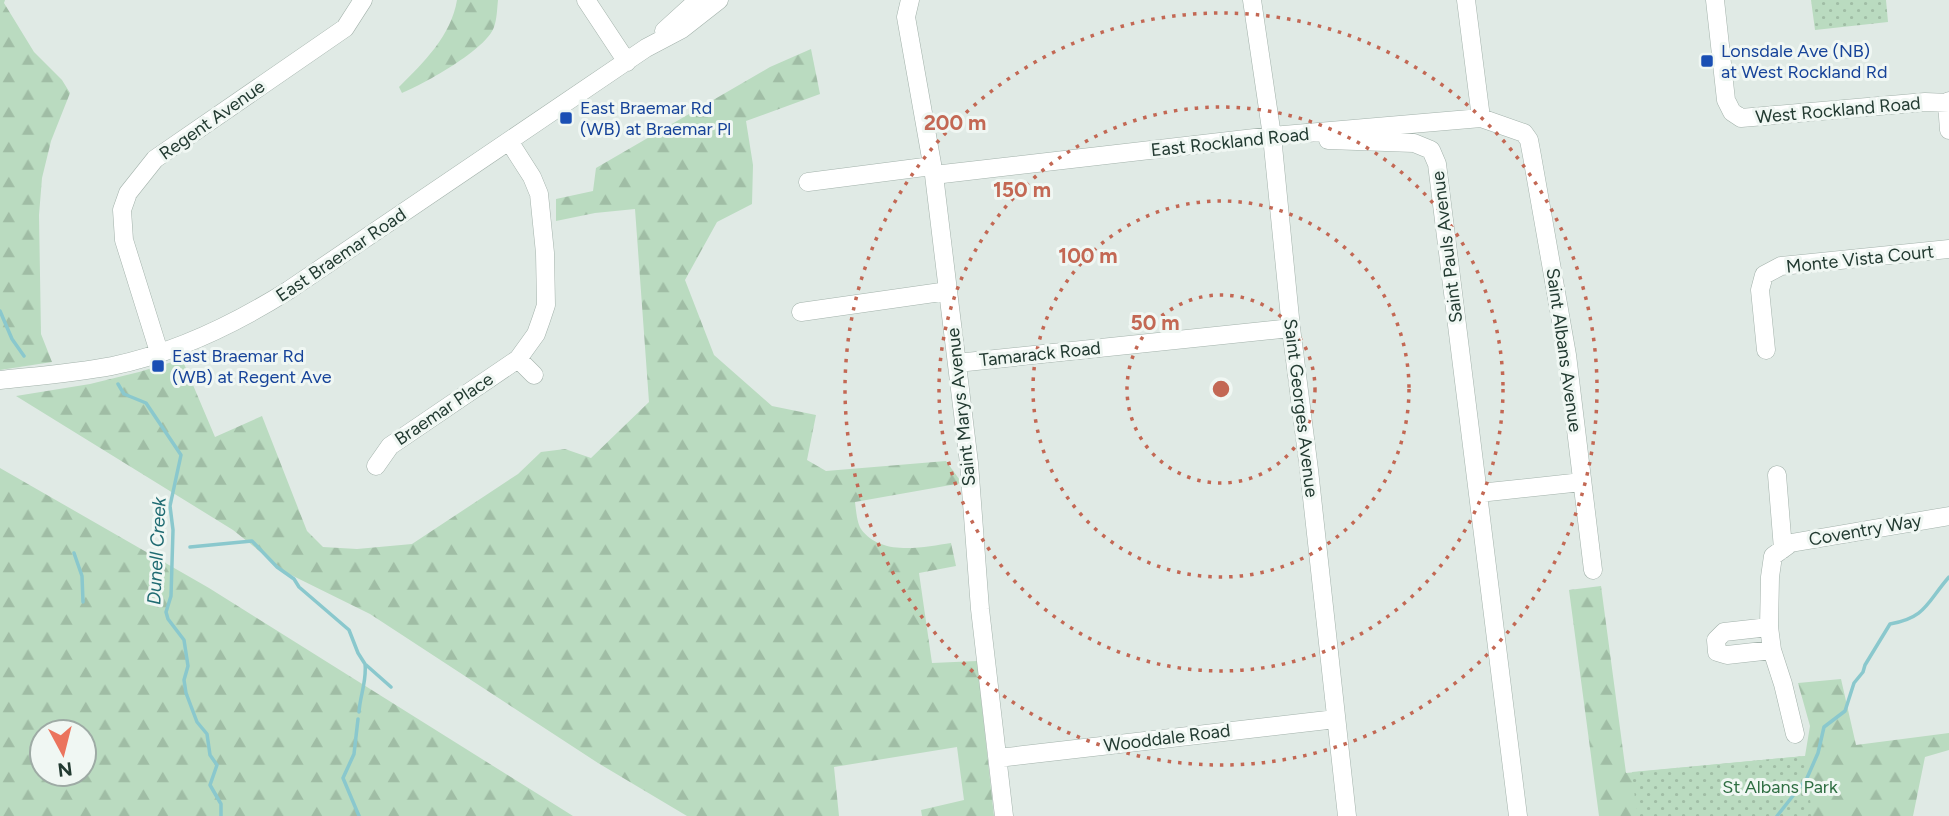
<svg xmlns="http://www.w3.org/2000/svg" width="1949" height="816" font-family="Figtree,sans-serif">
  <style>
    .forest { fill: url(#forest-firs); fill-rule: evenodd }
    .park { fill: url(#park-dots) }
    .lines { fill: none; stroke-linecap: round; stroke-linejoin: round }
    .stream { stroke: #8ac8cd; stroke-width: 3.5 }
    .minor-casing { stroke: #a3b2ab; stroke-width: 19 }
    .minor { stroke: #fff; stroke-width: 18 }
    .ring { fill: none; stroke: #c36854; stroke-width: 3.5; stroke-dasharray: 3.5 7 }
    .transit-dot { fill: #1a4fb4; stroke: #f0f7f3; stroke-width: 2.5 }
    .labels { text-anchor: middle; stroke-width: 6; stroke-linejoin: round; paint-order: stroke }
    .transit-label { font-size: 18px; fill: #164399; stroke: #f0f7f3; text-anchor: start }
    .street-label { font-size: 18px; fill: #223a31; stroke: #f0f7f3 }
    .park-label { font-size: 18px; fill: #2e6e42; stroke: #f0f7f3 }
    .water-label { font-size: 19px; font-style: italic; fill: #1f6b72; stroke: #f0f7f3 }
    .centre { fill: #c36854; stroke: #f0f7f3; stroke-width: 3.5 }
    .ring-label { font-size: 21px; text-anchor: middle; font-weight: bold; fill: #c36854; stroke: #f0f7f3; stroke-width: 6; stroke-linejoin: round; paint-order: stroke }
  </style>
  <defs>
    <pattern id="forest-firs" width="22" height="20" patternUnits="userSpaceOnUse" patternTransform="scale(1.75)"><rect width="22" height="20" fill="#badbc0"/><path d="M5 1l3.5 6h-7zM16 11l3.5 6h-7z" fill="#a0bda5"/></pattern>
    <pattern id="park-dots" width="8" height="8" patternUnits="userSpaceOnUse" patternTransform="scale(1.75)"><rect width="8" height="8" fill="#badbc0"/><path d="M2 2h.1M6 6h.1" fill="none" stroke="#a0bda5" stroke-width="1.8" stroke-linecap="round"/></pattern>
  </defs>
  <rect width="100%" height="100%" fill="#e0eae5"/>
  <!-- forest -->
  <path class="forest" d="M0,0H5L4,3L34,52L62,80L70,93L51,141L42,178L39,215L41,334L52,362L0,370Z
    M457,0H498C497,9 497,19 494,27C487,49 424,84 402,93L399,87C424,62 451,36 457,0Z
    M811,49L820,94L746,121L753,165L752,204L717,222L685,280L714,355L772,406L816,415L807,460L826,471L946,461L962,483L855,502C856,510 857,523 861,529C881,557 924,547 951,543L956,566L919,573L932,663L977,661L994,816H922L921,810L964,800L957,747L834,767L839,816H687L598,763L370,614L287,573L233,530L16,396L90,384L139,372L182,359L215,437L262,416L307,531L323,547L357,549L412,544L518,474L541,452L565,449L591,458L649,402L635,209L595,213L556,221V199L593,191L596,168L770,67Z
    M0,468L209,588L573,816H0ZM42,732H84V774H42Z
    M1601,586L1626,773L1805,756L1810,726L1798,683L1841,679L1856,745L1949,733V750L1925,757L1913,816H1599L1569,590Z"/>
  <!-- park -->
  <path class="park" d="M1811,0H1886L1888,22L1815,30Z
    M1805,756L1812,816H1637L1632,772Z"/>
  <g class="lines">
    <!-- stream -->
    <path class="stream" d="M0,311L12,339L24,356
      M118,384L124,394L146,403L181,455L170,506L173,530L171,596L166,612L168,619L184,640L188,666L184,680L186,693L197,722L207,734L210,755L217,765L210,785L221,804V816
      M190,547L252,541L277,567L294,579L299,587L349,630L358,653L365,664L391,687
      M74,553L82,576L83,602
      M359,712C360,695 367,681 365,664
      M358,719L354,754L343,778L359,816
      M1777,816L1807,778L1818,753L1824,727L1845,711L1854,683L1863,672L1865,665L1890,624C1926,618 1927,602 1949,577"/>
    <defs>
      <path id="minor" d="M586,0L627,62
        M910,0L906,17L934,175L948,291L969,463L980,609L1004,816
        M1252,0L1272,136L1291,328L1309,470L1347,816
        M1466,0L1481,118
        M1715,0L1726,100L1732,112L1741,118L1925,102L1949,103
        M664,31L698,0
        M1949,101L1947,103L1949,130
        M1328,140L1414,143L1431,150L1437,164L1518,816
        M934,175L1272,136L1481,118L1524,133L1529,140L1532,156L1567,355L1593,570
        M808,182L932,166
        M801,312L948,291
        M1766,350L1760,290L1764,275L1781,266L1949,249
        M159,352L124,240L122,210L128,193L155,159L345,28L363,0
        M518,359L534,375
        M957,363L1291,328
        M0,380C37,376 75,373 112,366C175,353 235,324 289,290L646,48L682,29L719,0
        M376,466L390,446L518,359L536,334L541,320L546,305L545,253L539,194L532,177L509,141
        M1777,475L1783,549
        M1479,493L1582,482
        M1769,627L1724,632L1716,640L1717,652L1727,655L1772,650
        M1795,734L1783,684L1772,650L1769,627L1770,577L1773,556L1791,543L1949,516
        M998,758L1336,719"/>
    </defs>
    <!-- minor casing -->
    <use href="#minor" class="minor-casing"/>
    <!-- minor -->
    <use href="#minor" class="minor"/>
  </g>
  <!-- distance rings -->
  <g class="ring">
    <circle cx="1221" cy="389" r="94"/>
    <circle cx="1221" cy="389" r="188"/>
    <circle cx="1221" cy="389" r="282"/>
    <circle cx="1221" cy="389" r="376"/>
  </g>
  <!-- markers -->
  <g class="transit-dot">
    <rect x="1700" y="54" width="14" height="14" rx="3.5"/>
    <rect x="559" y="111" width="14" height="14" rx="3.5"/>
    <rect x="151" y="359" width="14" height="14" rx="3.5"/>
  </g>
  <g class="labels">
    <!-- transit labels -->
    <g class="transit-label">
      <text x="1721" y="57">Lonsdale Ave (NB)<tspan x="1721" dy="21">at West Rockland Rd</tspan></text>
      <text x="580" y="114">East Braemar Rd<tspan x="580" dy="21">(WB) at Braemar Pl</tspan></text>
      <text x="172" y="362">East Braemar Rd<tspan x="172" dy="21">(WB) at Regent Ave</tspan></text>
    </g>
    <!-- street labels -->
    <g class="street-label">
      <text transform="translate(1838 110) rotate(-5)" y="6">West Rockland Road</text>
      <text transform="translate(212 120) rotate(-35)" y="6">Regent Avenue</text>
      <text transform="translate(1230 142) rotate(-6)" y="6">East Rockland Road</text>
      <text transform="translate(1447 247) rotate(-97)" y="6">Saint Pauls Avenue</text>
      <text transform="translate(341 255) rotate(-34)" y="6">East Braemar Road</text>
      <text transform="translate(1860 259) rotate(-6)" y="6">Monte Vista Court</text>
      <text transform="translate(1564 350) rotate(82)" y="6">Saint Albans Avenue</text>
      <text transform="translate(1040 354) rotate(-6)" y="6">Tamarack Road</text>
      <text transform="translate(961 407) rotate(-96)" y="6">Saint Marys Avenue</text>
      <text transform="translate(1301 408) rotate(83)" y="6">Saint Georges Avenue</text>
      <text transform="translate(444 409) rotate(-34)" y="6">Braemar Place</text>
      <text transform="translate(1865 530) rotate(-10)" y="6">Coventry Way</text>
      <text transform="translate(1167 738) rotate(-7)" y="6">Wooddale Road</text>
    </g>
    <!-- park labels -->
    <g class="park-label">
      <text x="1780" y="793">St Albans Park</text>
    </g>
    <!-- water labels -->
    <g class="water-label">
      <text transform="translate(156 551) rotate(-87)" y="7">Dunell Creek</text>
    </g>
  </g>
  <circle cx="1221" cy="389" r="10" class="centre"/>
  <g class="ring-label">
    <text x="955" y="130">200 m</text>
    <text x="1022" y="197">150 m</text>
    <text x="1088" y="263">100 m</text>
    <text x="1155" y="330">50 m</text>
  </g>
  <!-- north arrow -->
  <g transform="translate(63 753) rotate(173)"><circle r="33" fill="#f0f7f3" stroke="#9eaba5" stroke-width="2"/>
  <path d="M0-5L12 26L0 18L-12 26Z" fill="#eb745d"/>
  <text y="-10" font-size="19" font-weight="bold" text-anchor="middle" fill="#223a31">N</text>
  </g>
</svg>
